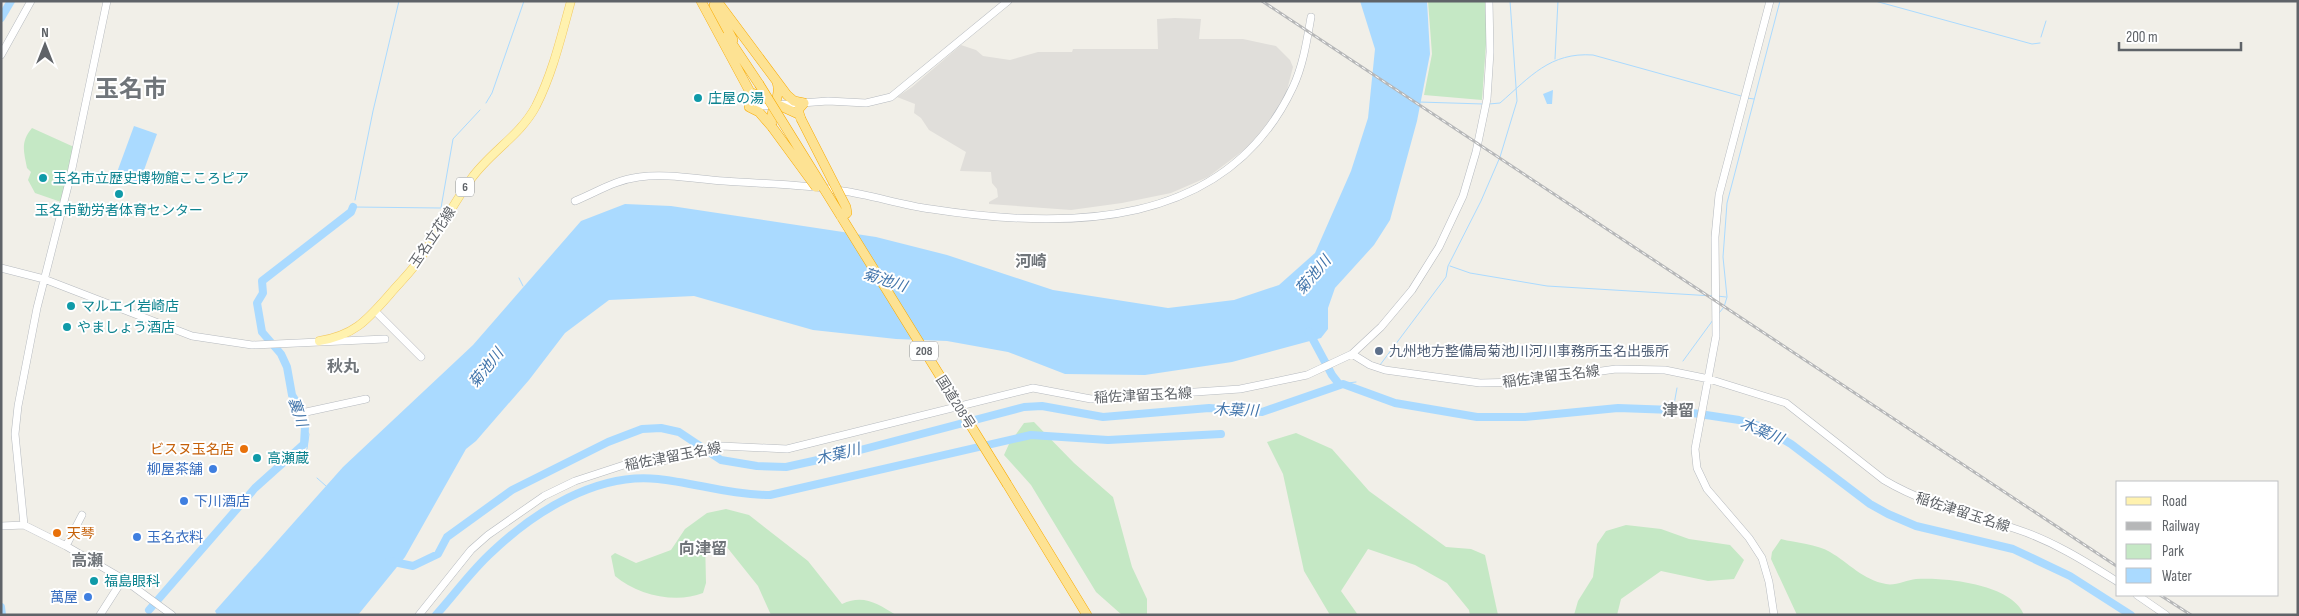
<svg xmlns="http://www.w3.org/2000/svg" width="2299" height="616" font-family="'Sofia Sans Condensed','Noto Sans JP',sans-serif">
  <style>
    .industrial { fill: #e0deda }
    .green { fill: #c5e8c5 }
    .water { fill: #aadaff }
    .lines { fill: none; stroke-linecap: round; stroke-linejoin: round }
    .stream { stroke: #aadaff; stroke-width: 1 }
    .river { stroke: #aadaff; stroke-width: 8 }
    .secondary-casing { stroke: #b6babf; stroke-width: 8 }
    .primary-casing { stroke: #f2c960; stroke-width: 9 }
    .highway-casing { stroke: #f9ab00; stroke-width: 10 }
    .secondary { stroke: #fff; stroke-width: 7 }
    .primary { stroke: #fff2af; stroke-width: 8 }
    .highway { stroke: #fde293; stroke-width: 9 }
    .rail-casing { stroke: #b6b7b8; stroke-width: 3 }
    .rail { stroke: #fff; stroke-width: 1; stroke-dasharray: 4; stroke-linecap: butt }
    .highway-bridge-casing { stroke: #f9ab00; stroke-width: 10; stroke-linecap: butt }
    .highway-bridge { stroke: #fde293; stroke-width: 9 }
    .culture-dot { fill: #0f9aa8; stroke: #fff; stroke-width: 2 }
    .service-dot { fill: #5c6f8a; stroke: #fff; stroke-width: 2 }
    .food-dot { fill: #e8710a; stroke: #fff; stroke-width: 2 }
    .shop-dot { fill: #3f7fe0; stroke: #fff; stroke-width: 2 }
    .labels { text-anchor: middle; stroke-width: 4; stroke-linejoin: round; paint-order: stroke }
    .shield { fill: #fff; stroke: #8f9295; stroke-width: 1 }
    .shield-label { font-size: 12px; font-weight: bold; fill: #5f6368 }
    .culture-label { font-size: 14px; fill: #0d838f; stroke: #fff; text-anchor: start }
    .street-label { font-size: 14px; fill: #5f6368; stroke: #fff }
    .service-label { font-size: 14px; fill: #4e5e75; stroke: #fff; text-anchor: start }
    .food-label { font-size: 14px; fill: #c56008; stroke: #fff; text-anchor: end }
    .shop-label { font-size: 14px; fill: #366cbe; stroke: #fff; text-anchor: end }
    .water-label { font-size: 15px; font-style: italic; fill: #4174aa; stroke: #fff }
    .quarter-label { font-size: 16px; font-weight: bold; fill: #70757a; stroke: #fff }
    .town-label { font-size: 24px; font-weight: bold; fill: #70757a; stroke: #fff }
  </style>
  <rect width="100%" height="100%" fill="#f1efe8"/>
  <!-- industrial -->
  <path class="industrial" d="M1175,18L1201,19L1199,39H1243L1276,46L1290,60L1293,67L1286,94L1269,123L1252,144L1208,177L1171,193L1122,203L1071,210L989,204V202L998,197L997,189L992,183L991,172L960,171L966,152L929,130L921,118L914,113L915,104L897,97L912,87L961,45L976,50L983,56L1010,60L1038,52H1072L1073,49H1158L1157,19Z"/>
  <!-- green -->
  <path class="green" d="M1428,1H1485L1487,30L1482,100L1424,95L1432,54Z
    M32,128L74,147L61,202L35,193L28,180L31,172L27,168C24,152 20,142 32,128Z
    M1034,422L1074,463L1113,497L1132,567L1147,599V615H1122L1096,592L1031,485L1004,455L1009,444L1024,423Z
    M1296,433L1332,449L1369,491L1446,547L1471,549L1485,555L1498,615H1470L1469,610L1447,583L1415,565L1368,549L1341,591L1358,615H1330L1304,571L1283,474L1267,442Z
    M726,509L749,515L808,561L842,604C863,594 877,603 896,615H771L758,586L726,546L705,538L706,583L703,593C676,604 637,595 615,576L611,556L615,553L636,563L671,550L685,529L707,513Z
    M1626,525L1661,529L1689,539L1730,545L1744,560L1734,579L1708,581L1661,571L1621,599L1617,615H1574L1578,601L1593,577L1597,544L1606,531Z
    M1781,539C1796,543 1817,544 1830,552C1849,563 1863,580 1886,584C1895,586 1907,580 1916,579C1944,577 2013,584 2024,615H1797L1771,559L1772,552Z"/>
  <!-- water -->
  <path class="water" d="M1360,1H1427L1430,54L1417,121L1390,220L1374,245L1335,288L1328,308V329L1321,338L1232,362L1145,375L1065,374L1008,352L947,341L896,339L813,330L694,296L609,300L565,333L529,380L476,441L466,449L405,557L358,615H217L215,611L343,467L473,345L581,221L625,204L671,206L876,237L947,255L1053,290L1168,308L1234,300L1279,285L1315,253L1351,171L1368,118L1375,49Z
    M1553,90L1552,104H1547L1543,94Z
    M134,126L157,134L139,184L116,175Z"/>
  <g class="lines">
    <!-- stream -->
    <path class="stream" d="M1875,1L2032,44L2040,43
      M2041,37L2046,21
      M1555,59L1558,1
      M1747,98L1754,99
      M1419,102L1483,104
      M486,103L492,93L524,1
      M1489,104L1500,103C1530,77 1550,52 1593,55L1741,96
      M355,200L373,111L399,1
      M353,207L440,208
      M441,208L453,139L480,110
      M1450,266L1470,273L1547,286L1713,296
      M519,278L523,286
      M1717,296L1726,297
      M1719,313L1724,307L1727,297L1723,257L1727,203L1780,1
      M1683,361L1713,320
      M1380,365L1446,277L1448,266L1481,201L1500,157L1517,101L1510,1
      M1339,384L1356,382
      M1673,410L1677,388
      M297,459L307,449L309,434L305,427
      M317,478L326,486"/>
    <!-- river -->
    <path class="river" d="M1,18L11,1
      M1309,332L1332,375L1339,384
      M389,561L413,566L438,554L447,537L512,490L608,442L642,429L661,428L679,432L721,460L757,466L786,467L845,454L1024,407L1042,406L1103,417L1209,408L1262,412L1343,384L1395,403L1477,417H1525L1618,408L1673,410L1739,420L1760,426L1791,444L1870,504L1888,514L1916,526L2013,549L2070,576L2131,615
      M1,607L2,615
      M149,610L255,488L304,444L305,427L300,408L292,395L287,367L281,354L262,332L257,303L263,293L262,281L351,212L353,207
      M436,615C455,594 471,571 492,552C534,512 597,472 658,479C695,483 732,495 770,495L1031,435L1108,440L1221,434"/>
    <defs>
      <path id="secondary" d="M1770,1L1719,195L1715,237L1716,336L1695,449L1697,468L1707,489L1749,538L1762,558L1769,582L1774,615
        M1,55L31,1
        M749,107L828,101L866,103L891,97L1008,1
        M575,201C597,192 615,180 639,177C666,173 696,179 724,181C763,184 804,184 843,191C872,195 901,205 931,209C1066,230 1226,230 1293,87C1303,66 1307,40 1311,17
        M1,268L44,279L192,336L252,345L385,339
        M376,312L421,357
        M1352,354L1370,365L1385,370L1480,383L1522,382L1616,369L1665,370L1709,379L1786,403L1884,480C1928,506 1969,513 2016,529C2053,541 2086,562 2118,582
        M297,414L366,399
        M24,525L15,434L18,406L37,308L70,178L107,1
        M1,526L24,525L66,546L123,579L172,615
        M66,546L82,515
        M2137,595L2166,615
        M100,615L123,579
        M419,615L471,550L488,535L544,496L575,481L630,463L663,461L721,446L787,449L1033,388L1091,399L1240,389L1307,375L1352,354L1381,327L1412,290L1439,247L1463,196L1476,152L1487,99L1490,52L1489,1"/>
      <path id="primary" d="M319,341C355,335 367,320 390,294C401,281 415,268 424,253C440,229 454,203 471,179C490,152 520,136 536,106C553,72 561,37 571,1"/>
      <path id="highway" d="M701,1L750,92L749,107L759,112L772,127
        M717,1L787,95L794,101L804,103L798,110L801,119
        M714,5L733,40
        M727,36L759,84
        M750,92L798,114
        M772,127C768,110 782,99 777,82
        M1007,484L1087,615"/>
    </defs>
    <!-- secondary casing -->
    <use href="#secondary" class="secondary-casing"/>
    <!-- primary casing -->
    <use href="#primary" class="primary-casing"/>
    <!-- highway casing -->
    <use href="#highway" class="highway-casing"/>
    <!-- secondary -->
    <use href="#secondary" class="secondary"/>
    <!-- primary -->
    <use href="#primary" class="primary"/>
    <!-- highway -->
    <use href="#highway" class="highway"/>
    <defs>
      <path id="rail" d="M1262,1L2118,567
        M2160,595L2191,615"/>
    </defs>
    <!-- rail casing -->
    <use href="#rail" class="rail-casing"/>
    <!-- rail -->
    <use href="#rail" class="rail"/>
    <defs>
      <path id="highway-bridge" d="M759,84L1007,484
        M801,119L846,207L847,213L841,217
        M772,127L816,187"/>
    </defs>
    <!-- highway-bridge casing -->
    <use href="#highway-bridge" class="highway-bridge-casing"/>
    <!-- highway-bridge -->
    <use href="#highway-bridge" class="highway-bridge"/>
  </g>
  <!-- markers -->
  <g class="culture-dot">
    <circle cx="698" cy="98" r="5"/>
    <circle cx="43" cy="178" r="5"/>
    <circle cx="119" cy="194" r="5"/>
    <circle cx="71" cy="306" r="5"/>
    <circle cx="67" cy="327" r="5"/>
    <circle cx="257" cy="458" r="5"/>
    <circle cx="94" cy="581" r="5"/>
  </g>
  <circle class="service-dot" cx="1379" cy="351" r="5"/>
  <g class="food-dot">
    <circle cx="244" cy="449" r="5"/>
    <circle cx="57" cy="533" r="5"/>
  </g>
  <g class="shop-dot">
    <circle cx="213" cy="469" r="5"/>
    <circle cx="184" cy="501" r="5"/>
    <circle cx="137" cy="537" r="5"/>
    <circle cx="88" cy="597" r="5"/>
  </g>
  <g class="labels">
    <!-- shield labels -->
    <g class="shield">
      <rect x="456" y="177.5" width="18" height="19" rx="4"/>
      <rect x="910" y="341.5" width="28" height="19" rx="4"/>
    </g>
    <g class="shield-label">
      <text x="465" y="191">6</text>
      <text x="924" y="355">208</text>
    </g>
    <!-- culture labels -->
    <g class="culture-label">
      <text x="708" y="103">庄屋の湯</text>
      <text x="53" y="183">玉名市立歴史博物館こころピア</text>
      <text x="119" y="215" text-anchor="middle">玉名市勤労者体育センター</text>
      <text x="81" y="311">マルエイ岩崎店</text>
      <text x="77" y="332">やましょう酒店</text>
      <text x="267" y="463">高瀬蔵</text>
      <text x="104" y="586">福島眼科</text>
    </g>
    <!-- street labels -->
    <g class="street-label">
      <text transform="translate(432 237) rotate(-56)" y="5">玉名立花線</text>
      <text transform="translate(1551 376) rotate(-7)" y="5">稲佐津留玉名線</text>
      <text transform="translate(1143 395) rotate(-3)" y="5">稲佐津留玉名線</text>
      <text transform="translate(956 402) rotate(58)" y="5">国道208号</text>
      <text transform="translate(673 456) rotate(-11)" y="5">稲佐津留玉名線</text>
      <text transform="translate(1963 512) rotate(18)" y="5">稲佐津留玉名線</text>
    </g>
    <!-- service labels -->
    <g class="service-label">
      <text x="1389" y="356">九州地方整備局菊池川河川事務所玉名出張所</text>
    </g>
    <!-- food labels -->
    <g class="food-label">
      <text x="234" y="454">ビスヌ玉名店</text>
      <text x="67" y="538" text-anchor="start">天琴</text>
    </g>
    <!-- shop labels -->
    <g class="shop-label">
      <text x="203" y="474">柳屋茶舗</text>
      <text x="194" y="506" text-anchor="start">下川酒店</text>
      <text x="147" y="542" text-anchor="start">玉名衣料</text>
      <text x="78" y="602">萬屋</text>
    </g>
    <!-- water labels -->
    <g class="water-label">
      <text transform="translate(1313 275) rotate(-50)" y="5">菊池川</text>
      <text transform="translate(885 280) rotate(18)" y="5">菊池川</text>
      <text transform="translate(486 368) rotate(-51)" y="5">菊池川</text>
      <text transform="translate(1236 410) rotate(2)" y="5">木葉川</text>
      <text transform="translate(298 412) rotate(72)" y="5">裏川</text>
      <text transform="translate(1762 431) rotate(23)" y="5">木葉川</text>
      <text transform="translate(838 454) rotate(-14)" y="5">木葉川</text>
    </g>
    <!-- quarter labels -->
    <g class="quarter-label">
      <text x="1031" y="267">河崎</text>
      <text x="343" y="372">秋丸</text>
      <text x="1678" y="416">津留</text>
      <text x="703" y="554">向津留</text>
      <text x="87" y="566">高瀬</text>
    </g>
    <!-- town labels -->
    <g class="town-label">
      <text x="131" y="97">玉名市</text>
    </g>
  </g>
  <!-- border -->
  <rect width="2299" height="616" fill="none" stroke="#5f6368" stroke-width="5"/>
  <!-- legend -->
  <rect x="2116" y="481" width="162" height="115" fill="#ffffff" stroke="#bfc1c3"/>
  <rect x="2126" y="497" width="25" height="8" fill="#fff2af" stroke="#bfc1c3"/>
  <text x="2162" y="506" font-size="15" fill="#5f6368">Road</text>
  <rect x="2126" y="522" width="25" height="8" fill="#b6b7b8" stroke="#bfc1c3"/>
  <text x="2162" y="531" font-size="15" fill="#5f6368">Railway</text>
  <rect x="2126" y="544" width="25" height="15" fill="#c5e8c5" stroke="#bfc1c3"/>
  <text x="2162" y="556" font-size="15" fill="#5f6368">Park</text>
  <rect x="2126" y="568" width="25" height="15" fill="#aadaff" stroke="#bfc1c3"/>
  <text x="2162" y="581" font-size="15" fill="#5f6368">Water</text>
  <!-- north arrow -->
  <g transform="translate(45 45)" stroke="#ffffff" stroke-width="4" paint-order="stroke">
  <path d="M0-4L9 19L0 12L-9 19Z" fill="#5f6368"/>
  <text y="-8" font-size="14" font-weight="bold" text-anchor="middle" fill="#5f6368">N</text>
  </g>
  <!-- scale -->
  <path d="M2119 42v8h122v-8" fill="none" stroke="#5f6368" stroke-width="2.5"/>
  <text x="2126" y="42" font-size="15" fill="#5f6368" stroke="#ffffff" stroke-width="4" paint-order="stroke">200 m</text>
</svg>
